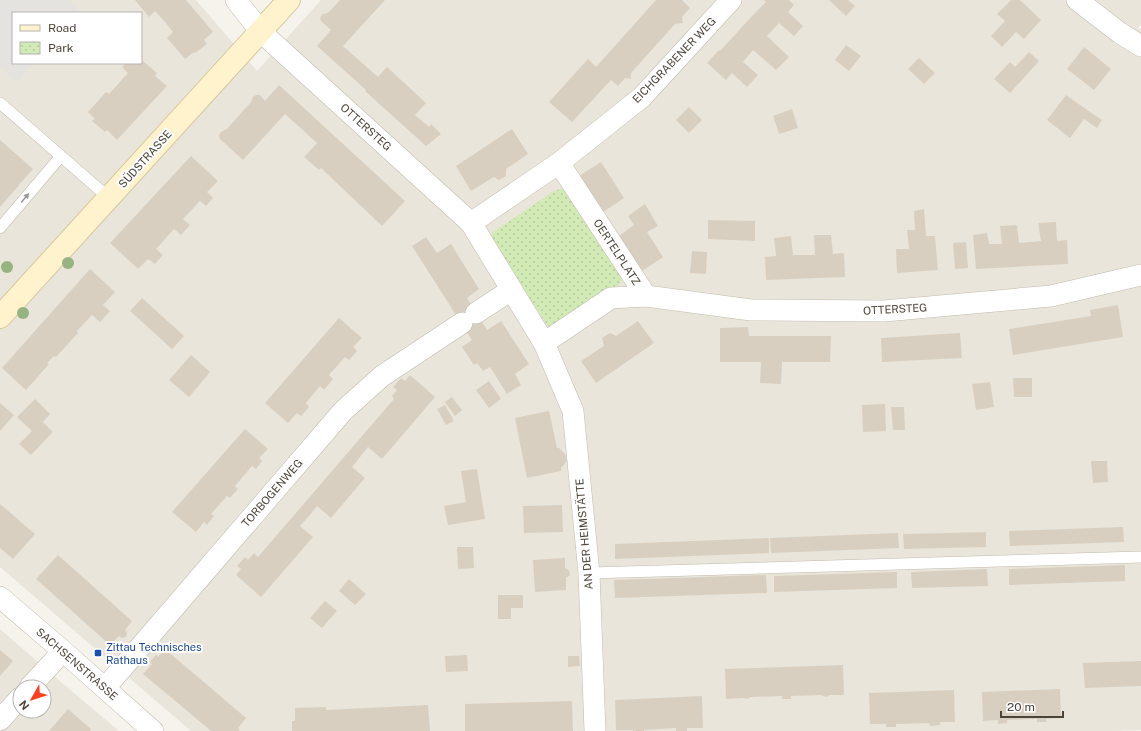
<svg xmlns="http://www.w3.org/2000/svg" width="1141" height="731" font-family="'Public Sans',sans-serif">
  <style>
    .residential { fill: #eae5da; fill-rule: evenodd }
    .park { fill: url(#park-dots) }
    .parking { fill: #e5e3e0 }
    .building { fill: #d8cfc1 }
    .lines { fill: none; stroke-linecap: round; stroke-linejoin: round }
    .service-casing { stroke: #c2bbae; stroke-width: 12 }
    .minor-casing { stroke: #c2bbae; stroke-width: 22 }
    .secondary-casing { stroke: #d6c79b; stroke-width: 24 }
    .service { stroke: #fff; stroke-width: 11 }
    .minor { stroke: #fff; stroke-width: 21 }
    .secondary { stroke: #fff3cd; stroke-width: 22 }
    .tree { fill: #97b381 }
    .oneway { fill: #9c9892 }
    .transit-dot { fill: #1a4fb4; stroke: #fff; stroke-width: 1.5 }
    .labels { text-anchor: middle; stroke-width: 4; stroke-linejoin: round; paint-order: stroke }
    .street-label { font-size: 11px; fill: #4b4439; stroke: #fff }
    .transit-label { font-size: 11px; fill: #164399; stroke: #fff; text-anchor: start }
  </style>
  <defs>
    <pattern id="park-dots" width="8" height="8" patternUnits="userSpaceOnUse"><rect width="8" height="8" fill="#d2eab5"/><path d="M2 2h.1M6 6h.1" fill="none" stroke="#b6ca9c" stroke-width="1.8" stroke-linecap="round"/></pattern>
  </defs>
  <rect width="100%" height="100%" fill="#f6f3ec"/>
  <!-- residential -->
  <path class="residential" d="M0,0H196L257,71L321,0H1141V24L1138,28L1141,30V730L1111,731H191L0,567ZM13,13H141V63H13Z
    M0,629L61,682L119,731H0ZM20,687H44V711H20Z"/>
  <!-- park -->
  <path class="park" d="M564,188L624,275L620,284L549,328L490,238L493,232L554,191Z"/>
  <!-- parking -->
  <path class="parking" d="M0,0H68L79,9L75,13H13V63H33L17,82L0,67Z"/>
  <!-- building -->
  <path class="building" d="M135,0H186L213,32L204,40L207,44L195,53L194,52L185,59L167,38L173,32L166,23L155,11L149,17Z
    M340,0H385L343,46L378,77L387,67L426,103L415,115L429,127L431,124L441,134L426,146L365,91L366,90L317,46L331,30L321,21L320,19L321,16L323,14L328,13Z
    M656,0H682L690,8L682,17L683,23L675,24L631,73V79L625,78L618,86L611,80L572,122L549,102L588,59L596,67Z
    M764,0H789L794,5L788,12L803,26L794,36L779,23L767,36L789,57L776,70L753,50L743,62L758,75L747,87L732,73L726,80L707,63L719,50L720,51L754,14L766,2Z
    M829,0H848L855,6L846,16Z
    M1011,0H1020L1041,20L1024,39L1016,32L1002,47L991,36L1005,21L997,14Z
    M846,45L861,56L849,71L835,60Z
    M1084,47L1111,69L1094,90L1067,69Z
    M1029,52L1039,61L1010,93L994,79L1010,62L1015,67Z
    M919,58L935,73L924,84L908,69Z
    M143,61L157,73L155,76L167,86L117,140L107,130L105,132L92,121L95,119L88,112L106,92L109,94L128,73L122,67L126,63H141Z
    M279,85L405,201L382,226L321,168L319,170L304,157L317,143L285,114L243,160L220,139L219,135L221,132L227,129L251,102L253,97L256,95H260L265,101Z
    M1066,95L1090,112L1102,120L1097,128L1084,119L1070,138L1047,120Z
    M689,107L702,120L689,133L676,120Z
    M792,109L798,128L779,134L773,116Z
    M512,129L528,154L506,169V176L499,180L494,177L471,191L456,166Z
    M0,140L33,169L0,207Z
    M191,156L218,181L207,192L213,198L206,206L200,201L183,219L190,225L181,235L174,229L156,249L163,255L155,264L148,259L138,269L110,243Z
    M601,162L624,198L603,212L579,176Z
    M645,204L658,226L647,232L663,257L642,271L619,236L634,225L628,216Z
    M924,209L926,236H935L938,270L897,273L896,249H909L907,230H915L914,211Z
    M708,220L755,221V241L708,239Z
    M1056,222L1057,241L1067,240L1068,264L976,269L973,235L987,233L989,244H1002L1000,226L1017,225L1019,243L1041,241L1038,223Z
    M814,235H831L833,254L844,253L845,277L766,280L765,257L776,256L774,238L791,236L793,255H815Z
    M426,237L437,253L451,244L479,289L467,298L487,330L501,321L529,364L515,374L521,385L507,394L490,367L483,371L477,363L474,365L462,347L472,340L412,246Z
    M966,242L968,268L955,269L953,243Z
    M692,251L707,252L706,274L690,273Z
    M90,269L115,292L103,305L110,311L100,322L92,315L77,331L78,333L56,357L54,356L47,363L49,364L26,390L2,368Z
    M142,298L184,336L172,349L130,311Z
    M1118,305L1123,337L1013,355L1009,329L1091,316L1090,310Z
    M339,318L362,338L353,347L357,351L349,360L345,357L329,375L333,379L324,390L320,386L306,403L309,407L301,416L297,413L288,423L265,403Z
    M638,321L654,343L596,383L581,361L604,346L602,338L610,333L616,336Z
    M748,327L749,336H831L830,362H782L781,384L760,383L761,362H720V328Z
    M960,333L962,358L882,362L881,338Z
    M191,355L210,372L189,397L169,380Z
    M410,375L435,397L382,459L368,447L352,467L365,478L331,518L317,506L309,516L300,526L313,537L261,597L236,575L241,569L237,566L245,557L248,560L254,553L258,557L394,399L392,396L397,390L393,387L401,378L405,381Z
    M1013,378H1032V397H1014Z
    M489,381L501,399L489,408L476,390Z
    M990,382L994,407L976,410L972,384Z
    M452,397L462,410L455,416L445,402Z
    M35,399L50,414L43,422L53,432L31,455L19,444L32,431L17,417Z
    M0,403L14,415L0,431Z
    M885,404L886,431L863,432L862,405Z
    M445,405L454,421L446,425L437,409Z
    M891,407H904L905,430H893Z
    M549,411L557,448H559L565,454L567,461L561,468V471L527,478L515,418Z
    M245,429L268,449L259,458L262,461L256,469L252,466L235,486L238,489L230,498L227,496L211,514L214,516L207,525L204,522L196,532L172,512Z
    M1091,461H1107L1108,482L1093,483Z
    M477,469L485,519L448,525L444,506L466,502L461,471Z
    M0,504L35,534L13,559L0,548Z
    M562,505L563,532L524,533L523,506Z
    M1123,527L1124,542L1010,546L1009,531Z
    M986,532V547L904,549L903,534Z
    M898,533L899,548L771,553L770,538Z
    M769,538V553L615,559V544Z
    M457,547H473L474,568L458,569Z
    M58,555L132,621L125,630L127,633L126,637L122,638L119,636L110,645L36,579Z
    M565,558V568L569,570L570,574V575L566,578V590L535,592L533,560Z
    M1125,565V581L1009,585V569Z
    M987,569L988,586L912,588L911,572Z
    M897,572V588L774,592V576Z
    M766,575L767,593L615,598L614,580Z
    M349,579L366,594L355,605L339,591Z
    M498,595H523V608H511V619H498Z
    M325,601L337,611L322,628L310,618Z
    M165,649L246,718L238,728L240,730L239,731H211L143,674L152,664L150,662L156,655L158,657Z
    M0,650L13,661L0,676Z
    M467,655L468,671L446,672L445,656Z
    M568,656H579L580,666L568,667Z
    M1141,661V686L1085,688L1083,663Z
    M843,665L844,695H830L826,697L821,695L791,696V699H782V696L751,697L747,699L743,698L726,699L725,669Z
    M1060,689L1061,718L1046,719V722H1037V719L1007,720V723L998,724V720L983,721L982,692Z
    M954,690L955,722H940V725L930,726L929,723L896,724V727H886V724H870L869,693Z
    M702,696L703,728H687V731H676V728L644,730V731H633V730H616L615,700Z
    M572,701L573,731H465V704Z
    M428,705L430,731H292V721H295V708L326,707V710Z
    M68,709L91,729L90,731H49Z"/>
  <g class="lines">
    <defs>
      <path id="service" d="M0,103L109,198
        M0,228L61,156
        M589,573L1141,557"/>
      <path id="minor" d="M236,0L261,32L471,223L544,343L573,411L589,573L595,731
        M1077,0L1120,33L1141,46
        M559,163L642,97L731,0
        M471,223L559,163L646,296L611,298L544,343
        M646,296L751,310L884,311L1051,296L1141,275
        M476,313L511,290
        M0,597L63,651L153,731
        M30,687L63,651
        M105,688L343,411L382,376L462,323
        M0,720L20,698"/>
      <path id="secondary" d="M0,317L289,0"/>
    </defs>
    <!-- service casing -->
    <use href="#service" class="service-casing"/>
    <!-- minor casing -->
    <use href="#minor" class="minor-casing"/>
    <!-- secondary casing -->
    <use href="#secondary" class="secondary-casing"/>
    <!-- service -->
    <use href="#service" class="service"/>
    <!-- minor -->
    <use href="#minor" class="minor"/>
    <!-- secondary -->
    <use href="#secondary" class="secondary"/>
  </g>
  <!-- trees -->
  <g class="tree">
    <circle cx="68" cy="263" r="6"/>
    <circle cx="7" cy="267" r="6"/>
    <circle cx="23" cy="313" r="6"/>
  </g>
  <!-- one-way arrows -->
  <defs><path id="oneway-solid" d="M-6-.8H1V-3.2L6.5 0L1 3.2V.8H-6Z"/></defs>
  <use class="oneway" href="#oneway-solid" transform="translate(25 198) rotate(-50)"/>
  <!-- markers -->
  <rect class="transit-dot" x="94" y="649" width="8" height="8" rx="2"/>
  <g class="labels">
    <!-- street labels -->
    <g class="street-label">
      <text transform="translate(674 60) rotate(-46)" y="4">EICHGRABENER WEG</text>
      <text transform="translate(366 127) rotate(42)" y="4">OTTERSTEG</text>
      <text transform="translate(145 159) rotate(-48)" y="4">SÜDSTRASSE</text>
      <text transform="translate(617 252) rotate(57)" y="4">OERTELPLATZ</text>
      <text transform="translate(895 309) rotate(-3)" y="4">OTTERSTEG</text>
      <text transform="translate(272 493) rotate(-49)" y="4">TORBOGENWEG</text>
      <text transform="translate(584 534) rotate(-95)" y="4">AN DER HEIMSTÄTTE</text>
      <text transform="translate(77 664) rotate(41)" y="4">SACHSENSTRASSE</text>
    </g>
    <!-- transit labels -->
    <g class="transit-label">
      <text x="106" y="651">Zittau Technisches<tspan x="106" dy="13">Rathaus</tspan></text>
    </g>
  </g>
  <!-- legend -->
  <rect x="12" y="12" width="130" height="52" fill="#ffffff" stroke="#b7b4b0"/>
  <rect x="20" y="25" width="20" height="6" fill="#fff3cd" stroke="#b7b4b0"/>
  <text x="48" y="32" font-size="12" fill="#4b4439">Road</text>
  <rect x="20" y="42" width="20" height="12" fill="url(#park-dots)" stroke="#b7b4b0"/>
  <text x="48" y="52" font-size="12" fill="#4b4439">Park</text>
  <!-- north arrow -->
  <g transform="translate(32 699) rotate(231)"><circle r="19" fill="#ffffff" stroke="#b7b4b0"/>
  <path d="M0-3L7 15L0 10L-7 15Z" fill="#fc3f1d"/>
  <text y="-6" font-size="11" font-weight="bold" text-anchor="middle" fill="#4b4439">N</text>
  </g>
  <!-- scale -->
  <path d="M1001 711v6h62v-6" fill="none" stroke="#4b4439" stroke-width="2"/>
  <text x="1007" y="711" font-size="12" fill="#4b4439" stroke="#ffffff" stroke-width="3" paint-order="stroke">20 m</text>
</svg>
